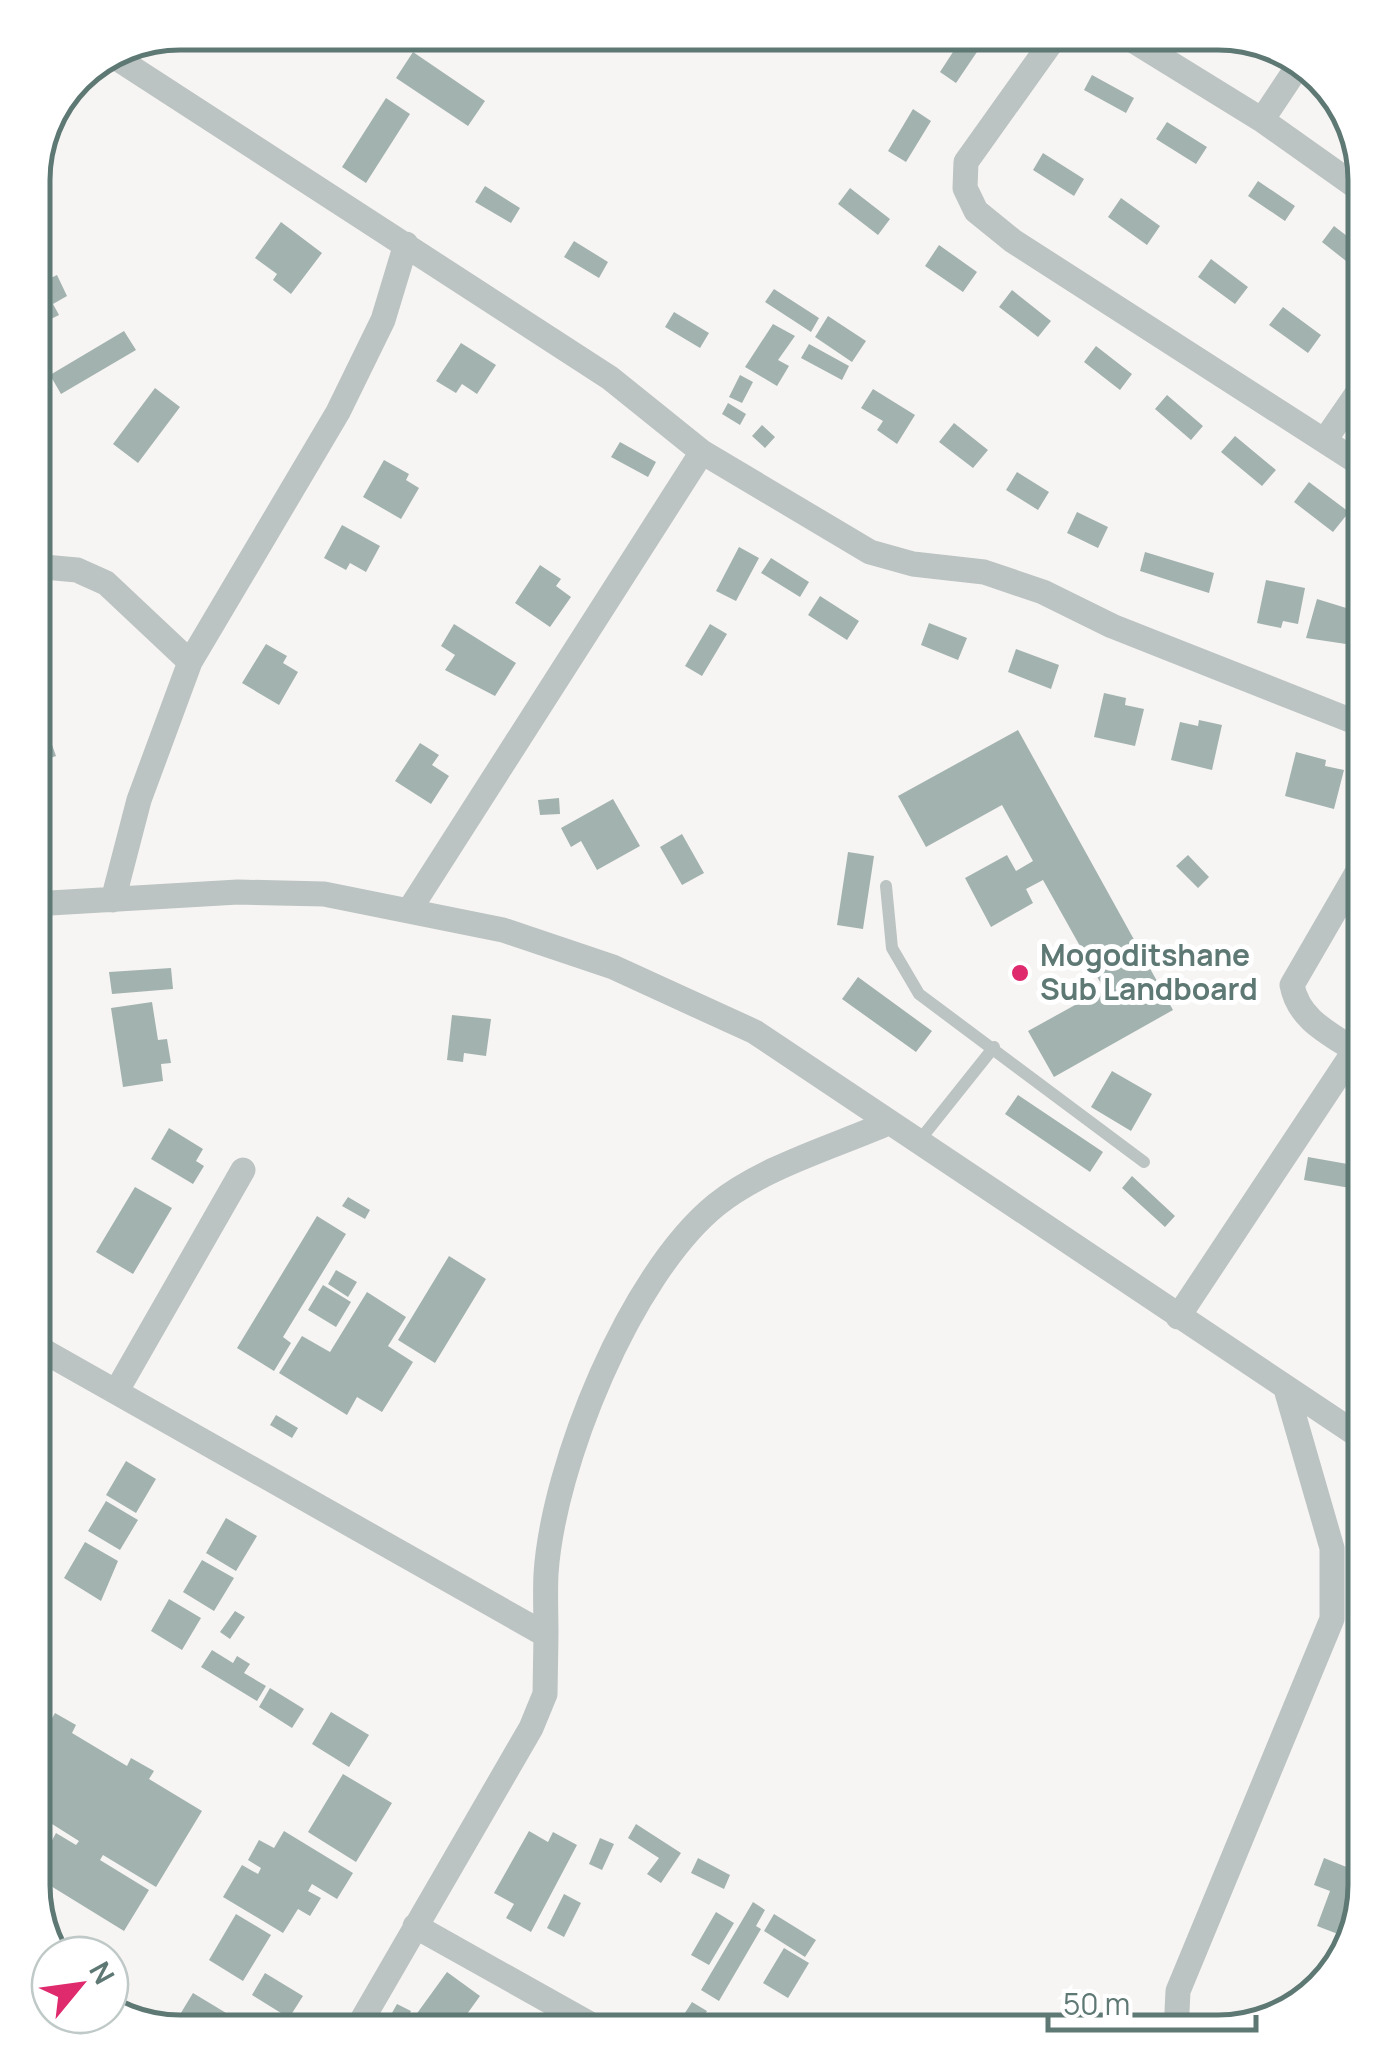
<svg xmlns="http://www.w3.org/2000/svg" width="1398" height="2065" font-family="Manrope,sans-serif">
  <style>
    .building { fill: #a2b2af }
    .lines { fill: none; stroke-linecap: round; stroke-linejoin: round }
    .service { stroke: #bbc4c2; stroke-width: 12 }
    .minor { stroke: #bbc4c2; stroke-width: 25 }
    .poi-dot { fill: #e02a6e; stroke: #fff; stroke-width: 4 }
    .labels { text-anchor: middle; stroke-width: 10; stroke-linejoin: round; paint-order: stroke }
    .poi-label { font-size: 30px; font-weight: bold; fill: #5e7874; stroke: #fff; text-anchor: start }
    .rim { fill: none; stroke: #5e7874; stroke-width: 5 }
  </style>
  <rect width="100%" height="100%" fill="#f7f5f3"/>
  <!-- building -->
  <path class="building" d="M964,35L981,46L956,83L940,72Z
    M413,52L485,101L468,126L396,78Z
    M1092,75L1134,98L1126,113L1084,90Z
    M386,98L410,114L366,183L342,167Z
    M913,109L931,121L906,162L888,151Z
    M1167,122L1207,147L1196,164L1156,139Z
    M1043,153L1084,179L1074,196L1033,170Z
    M1258,181L1295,206L1285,221L1248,196Z
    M485,186L520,208L511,223L475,202Z
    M850,188L890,219L878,235L838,204Z
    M1121,198L1160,226L1147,245L1108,217Z
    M281,222L322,253L291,294L273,280L277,274L255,258Z
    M1334,226L1365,250L1360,272L1322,242Z
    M574,241L608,262L599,278L564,257Z
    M939,245L977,272L963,292L925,266Z
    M1211,259L1248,287L1235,304L1198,277Z
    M33,263L42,282L57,275L67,296L53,304L59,315L33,328Z
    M774,289L819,318L811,332L765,302Z
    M1012,290L1051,321L1038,337L999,307Z
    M1283,307L1321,335L1308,353L1269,325Z
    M674,312L709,333L700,348L665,327Z
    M828,316L866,341L852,362L815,337Z
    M773,324L795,336L778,360L789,366L777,386L745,367Z
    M124,331L136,350L61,394L50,375Z
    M461,343L496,365L477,394L462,384L456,393L436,381Z
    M809,344L849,366L842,380L801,358Z
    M1096,346L1132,374L1120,390L1084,362Z
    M740,375L753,382L742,403L729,397Z
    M155,388L180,407L138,463L113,444Z
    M873,389L915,415L897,444L877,430L883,421L861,408Z
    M1167,395L1203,426L1191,440L1155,409Z
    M728,403L746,414L740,425L722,414Z
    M954,423L988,450L973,468L939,442Z
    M762,425L775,437L765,448L752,436Z
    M1235,436L1276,470L1262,486L1221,452Z
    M620,442L656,462L648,477L611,457Z
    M384,460L409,474L406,480L419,488L401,519L363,497Z
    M1017,472L1049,492L1038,510L1006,490Z
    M1309,482L1349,512L1333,532L1294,502Z
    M1077,512L1108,527L1098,548L1067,533Z
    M342,525L380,546L366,572L350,563L346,570L324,558Z
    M739,547L759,558L736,601L716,591Z
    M1145,552L1214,573L1209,593L1140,571Z
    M771,558L809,582L800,597L761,573Z
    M540,565L561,579L556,586L571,597L550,627L515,603Z
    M1266,580L1305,588L1298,624L1283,621L1281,628L1257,623Z
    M820,596L859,621L847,640L808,615Z
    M1317,599L1356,611L1346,644L1306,638Z
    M929,623L967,638L958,660L921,645Z
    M454,624L516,663L495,696L445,670L455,655L441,646Z
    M710,624L727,634L702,676L685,666Z
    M266,644L287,656L283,663L298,672L279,705L242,683Z
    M1016,649L1059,665L1051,689L1008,672Z
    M1104,693L1126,698L1125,705L1144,709L1135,746L1094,737Z
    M1199,720L1222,725L1212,770L1171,760L1180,722L1198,726Z
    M1018,730L1173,1010L1054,1077L1028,1031L1104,989L1043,880L1026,889L1033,903L991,927L965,878L1007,855L1016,871L1033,861L1002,805L926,847L898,796Z
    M50,739L56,756L33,764V745Z
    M420,743L439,755L432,765L449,776L431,804L395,781Z
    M1296,752L1326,760L1325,766L1344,770L1334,809L1285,796Z
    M559,798L560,814L540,815L538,800Z
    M613,799L640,846L597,870L581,841L571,847L561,828Z
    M682,834L704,873L682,885L660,847Z
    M848,852L874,856L863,929L837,925Z
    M1188,855L1209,877L1198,888L1176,866Z
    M171,968L173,989L112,994L109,972Z
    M858,977L932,1031L916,1052L842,999Z
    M152,1002L158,1040L167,1039L171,1063L161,1064L163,1081L123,1087L111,1008Z
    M452,1015L491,1019L486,1056L464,1053L463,1062L447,1060Z
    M1112,1071L1152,1094L1131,1131L1091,1107Z
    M1018,1095L1103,1152L1090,1172L1005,1114Z
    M169,1128L203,1149L196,1161L204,1166L193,1184L151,1159Z
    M1308,1157L1353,1165L1350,1188L1304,1180Z
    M1132,1176L1175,1216L1165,1227L1122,1188Z
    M135,1187L172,1208L133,1274L96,1252Z
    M1357,1189L1365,1191V1219L1352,1217Z
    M348,1197L370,1210L365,1219L342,1206Z
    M317,1216L346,1234L283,1337L291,1343L274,1371L237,1348Z
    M1352,1233L1365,1235L1364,1262L1347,1259Z
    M449,1256L486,1279L435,1363L398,1340Z
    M1352,1269L1365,1271V1313L1346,1310Z
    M336,1270L357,1282L348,1297L328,1284Z
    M323,1285L351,1302L336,1327L308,1310Z
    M367,1292L406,1317L388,1346L413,1362L382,1412L357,1397L347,1415L279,1373L302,1336L330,1352Z
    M276,1415L298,1428L292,1438L270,1425Z
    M126,1461L156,1479L136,1513L106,1495Z
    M106,1501L138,1520L120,1550L88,1531Z
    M226,1518L257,1536L236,1571L206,1553Z
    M85,1542L118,1561L101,1601L64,1578Z
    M202,1560L234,1578L214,1611L183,1592Z
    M169,1599L201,1618L182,1650L151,1631Z
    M235,1611L245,1617L230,1639L220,1632Z
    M212,1650L233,1663L237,1656L250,1664L244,1673L266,1686L257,1701L201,1667Z
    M270,1688L304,1709L292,1728L259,1707Z
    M33,1709L51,1720L55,1713L76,1725L72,1733L127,1766L131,1758L154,1771L149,1779L202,1811L156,1887L103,1855L100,1860L149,1890L124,1931L33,1875L56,1833L76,1845L79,1841L33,1812Z
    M331,1712L369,1735L349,1767L312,1744Z
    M343,1774L392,1803L356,1862L308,1832Z
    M636,1824L681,1853L661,1883L647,1874L659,1858L628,1838Z
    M284,1831L353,1873L337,1899L312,1884L308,1891L321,1898L310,1916L298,1909L283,1933L223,1897L242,1865L258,1874L261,1868L248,1860L259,1840L274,1848Z
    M529,1831L548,1842L553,1832L577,1845L531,1932L506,1918L514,1904L494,1893Z
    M600,1838L614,1844L602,1870L589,1864Z
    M698,1858L730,1875L724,1889L691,1873Z
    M1324,1858L1359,1872L1362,1864L1365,1865V1886L1351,1939L1317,1926L1330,1891L1314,1885Z
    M564,1894L581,1903L564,1937L547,1928Z
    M753,1902L765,1910L756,1926L761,1929L719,2001L701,1990Z
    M716,1912L734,1923L709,1965L691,1955Z
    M236,1914L271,1935L243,1981L209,1960Z
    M774,1914L816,1940L805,1957L764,1931Z
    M784,1948L809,1963L788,1998L763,1983Z
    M447,1972L480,1996L454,2032H423L410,2023Z
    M265,1973L303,1996L289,2018L252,1995Z
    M193,1993L251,2028L249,2032H184L173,2026Z
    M692,2002L707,2011L699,2025L683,2016Z
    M397,2004L411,2011L403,2028L388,2020Z
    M263,2017L289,2032H253Z"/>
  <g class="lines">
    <!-- service -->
    <path class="service" d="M886,886L892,948L919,994L1144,1162
      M919,1141L994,1047"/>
    <!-- minor -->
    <path class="minor" d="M1058,33L966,162L965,188L976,211L1013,241L1365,467
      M1121,33L1262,120L1365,193
      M115,57L610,378L702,452L870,552L913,564L984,572L1043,592L1112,626L1365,726
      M1262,120L1302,60
      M1325,440L1365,382
      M33,566L77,570L106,583L190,662
      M113,900L139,800L190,662L338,412L383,320L406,244
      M33,904L238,892L324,894L503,930L613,967L755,1032L1365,1440
      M410,909L702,452
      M1365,1057C1336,1036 1299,1023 1292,985L1365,859
      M1178,1317L1355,1050
      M33,1345L546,1635L545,1694L531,1728L355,2032
      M116,1392L243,1170
      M546,1635C546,1615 545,1594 546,1574C553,1465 630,1275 716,1205C763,1167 833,1147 888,1123
      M415,1926L604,2032
      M1176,2032L1178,1991L1332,1619V1548L1286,1389"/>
  </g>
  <!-- markers -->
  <circle class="poi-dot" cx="1020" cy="973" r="10"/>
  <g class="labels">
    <!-- poi labels -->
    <g class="poi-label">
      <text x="1040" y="966">Mogoditshane<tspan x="1040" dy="34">Sub Landboard</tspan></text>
    </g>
  </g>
  <!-- crop -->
  <path d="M0 0H1398V2065H0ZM180 50H1218A130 130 0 0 1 1348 180V1885A130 130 0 0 1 1218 2015H180A130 130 0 0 1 50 1885V180A130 130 0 0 1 180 50Z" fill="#fff" fill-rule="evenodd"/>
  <path class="rim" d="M180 50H1218A130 130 0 0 1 1348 180V1885A130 130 0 0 1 1218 2015H180A130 130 0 0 1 50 1885V180A130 130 0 0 1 180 50Z"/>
  <!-- north arrow -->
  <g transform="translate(80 1985) rotate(61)"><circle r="48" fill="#ffffff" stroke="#bfc9c7" stroke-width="2.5"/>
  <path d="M0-8L18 38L0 25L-18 38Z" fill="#e02a6e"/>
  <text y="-15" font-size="28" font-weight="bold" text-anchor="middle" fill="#5e7874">N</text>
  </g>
  <!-- scale -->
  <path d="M1048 2015v15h208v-15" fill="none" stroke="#5e7874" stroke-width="5"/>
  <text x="1063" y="2015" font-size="30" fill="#5e7874" stroke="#ffffff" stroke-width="8" paint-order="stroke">50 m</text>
</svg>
